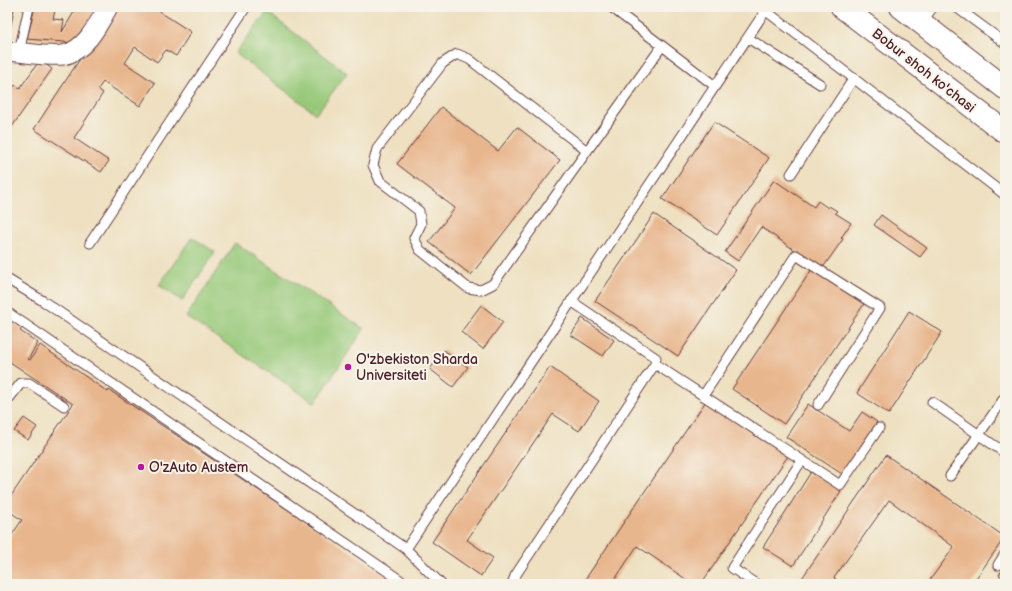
<svg xmlns="http://www.w3.org/2000/svg" width="1012" height="591" font-family="'Balsamiq Sans',sans-serif">
  <style>
    .green { fill: #97c979; stroke: #707452 }
    .building { fill: #e8b68d }
    .lines { fill: none; stroke-linecap: round; stroke-linejoin: round }
    .service-casing { stroke: #633c41; stroke-width: 11 }
    .minor-casing { stroke: #633c41; stroke-width: 21 }
    .primary-casing { stroke: #633c41; stroke-width: 24 }
    .service { stroke: #fff; stroke-width: 9 }
    .minor { stroke: #fff; stroke-width: 19 }
    .primary { stroke: #fff; stroke-width: 22 }
    .poi-dot { fill: #b5179e; stroke: #f7f3e8; stroke-width: 1.5 }
    .labels { text-anchor: middle; stroke-width: 4; stroke-linejoin: round; paint-order: stroke }
    .street-label { font-size: 14px; fill: #4a1f2b; stroke: #f7f3e8 }
    .poi-label { font-size: 14px; fill: #4a1f2b; stroke: #f7f3e8; text-anchor: start }
  </style>
  <rect width="100%" height="100%" fill="#f7f3e8"/>
  <filter id="ink" filterUnits="userSpaceOnUse"><feTurbulence type="fractalNoise" baseFrequency=".025" numOctaves="2"/><feDisplacementMap in="SourceGraphic" scale="8" xChannelSelector="R" yChannelSelector="G"/><feConvolveMatrix kernelMatrix="1 2 1 2 8 2 1 2 1" color-interpolation-filters="sRGB"/></filter>
  <filter id="wash" filterUnits="userSpaceOnUse"><feTurbulence type="fractalNoise" baseFrequency=".012" numOctaves="4" result="noise"/><feDisplacementMap in="SourceGraphic" scale="16" xChannelSelector="R" yChannelSelector="G"/><feGaussianBlur stdDeviation="0.9" result="paint"/><feColorMatrix in="noise" values="0 0 0 0 0 0 0 0 0 0 0 0 0 0 0 0 0 1.4 0 .05"/><feComposite in="paint" operator="in"/></filter>
  <g filter="url(#wash)">
    <rect width="100%" height="100%" fill="#eee0c0"/>
    <!-- green -->
    <path class="green" d="M267,12L347,73L316,114L235,53Z
      M192,237L215,252L182,301L159,285Z
      M235,243L364,329L315,403L186,317Z"/>
    <g id="blocks">
      <!-- building -->
      <path class="building" d="M7,7H16L14,9L8,40Z
        M35,7H56L53,19L64,20L62,32L77,7H99L75,43L27,39Z
        M114,7H163L160,12L191,32L176,56L166,50L157,62L135,47L125,63L155,83L140,106L103,82L98,89L103,93L74,138L109,161L101,172L34,129Z
        M40,60L52,69L7,134V96L15,85L20,88Z
        M441,107L498,151L517,127L560,160L471,275L429,242L455,208L397,164Z
        M714,122L769,158L717,235L662,199Z
        M774,180L814,207L818,201L828,208L829,206L837,211L835,213L851,223L841,238L843,239L822,269L761,227L738,261L725,252Z
        M654,214L736,270L678,356L595,301Z
        M881,215L927,248L920,257L874,225Z
        M812,269L864,304L784,424L732,389Z
        M481,305L503,322L483,349L461,332Z
        M909,311L942,332L889,414L857,393Z
        M7,318L22,328L20,331L38,343L28,359L30,360L40,345L108,392L109,390L387,576L381,584H7V542L22,520L7,510V502L73,404L7,360Z
        M582,318L614,340L603,356L571,335Z
        M444,350L468,367L453,387L430,369Z
        M550,367L599,401L579,431L553,414L467,540L493,558L481,576L432,542Z
        M706,401L788,456L701,584H693L637,546L612,584H582Z
        M808,404L849,431L862,412L877,422L842,474L786,437Z
        M24,418L37,427L28,440L14,431Z
        M886,455L1005,537L972,584H927L954,547L889,500L834,578L842,584H798Z
        M811,472L841,491L793,566L763,547Z
        M1005,566V579L999,575Z
        M740,579L747,584H737Z"/>
    </g>
  </g>
  <g filter="url(#ink)">
    <use href="#blocks" fill-opacity="0" stroke="#633c41" stroke-width="1"/>
    <g class="lines">
      <defs>
        <path id="service" d="M611,7L715,86
          M761,7L1005,195
          M956,7L1005,43
          M921,23L933,7
          M748,38L820,84
          M19,52L29,7
          M457,54L469,59L587,151L493,284L481,290L468,288L420,250L414,238L421,224L419,211L380,181L373,165L377,149L443,63Z
          M587,151L662,46
          M791,174L854,78
          M90,243L246,7
          M7,279L43,301L406,549
          M7,312L406,584
          M655,364L840,485L879,428
          M703,396L796,255L880,308L818,405
          M7,401L21,383H29L64,406
          M932,402L1005,453
          M950,476L1005,397
          M998,565L1005,554
          M441,584L406,549L768,7
          M512,584L515,576L655,364L656,358L571,301
          M756,584L732,568L802,460"/>
        <path id="minor" d="M7,51C22,52 49,57 63,55C85,51 98,25 108,7"/>
        <path id="primary" d="M842,7L1005,132
          M901,7L1005,88"/>
      </defs>
      <!-- service casing -->
      <use href="#service" class="service-casing"/>
      <!-- minor casing -->
      <use href="#minor" class="minor-casing"/>
      <!-- primary casing -->
      <use href="#primary" class="primary-casing"/>
      <!-- service -->
      <use href="#service" class="service"/>
      <!-- minor -->
      <use href="#minor" class="minor"/>
      <!-- primary -->
      <use href="#primary" class="primary"/>
    </g>
  </g>
  <!-- markers -->
  <g class="poi-dot">
    <circle cx="348" cy="367" r="4"/>
    <circle cx="141" cy="467" r="4"/>
  </g>
  <g class="labels">
    <!-- street labels -->
    <g class="street-label">
      <text transform="translate(924 70) rotate(38)" y="5">Bobur shoh ko'chasi</text>
    </g>
    <!-- poi labels -->
    <g class="poi-label">
      <text x="356" y="364">O'zbekiston Sharda<tspan x="356" dy="16">Universiteti</tspan></text>
      <text x="149" y="472">O'zAuto Austem</text>
    </g>
  </g>
  <!-- margin -->
  <rect width="1012" height="591" fill="none" stroke="#f7f3e8" stroke-width="24"/>
</svg>
